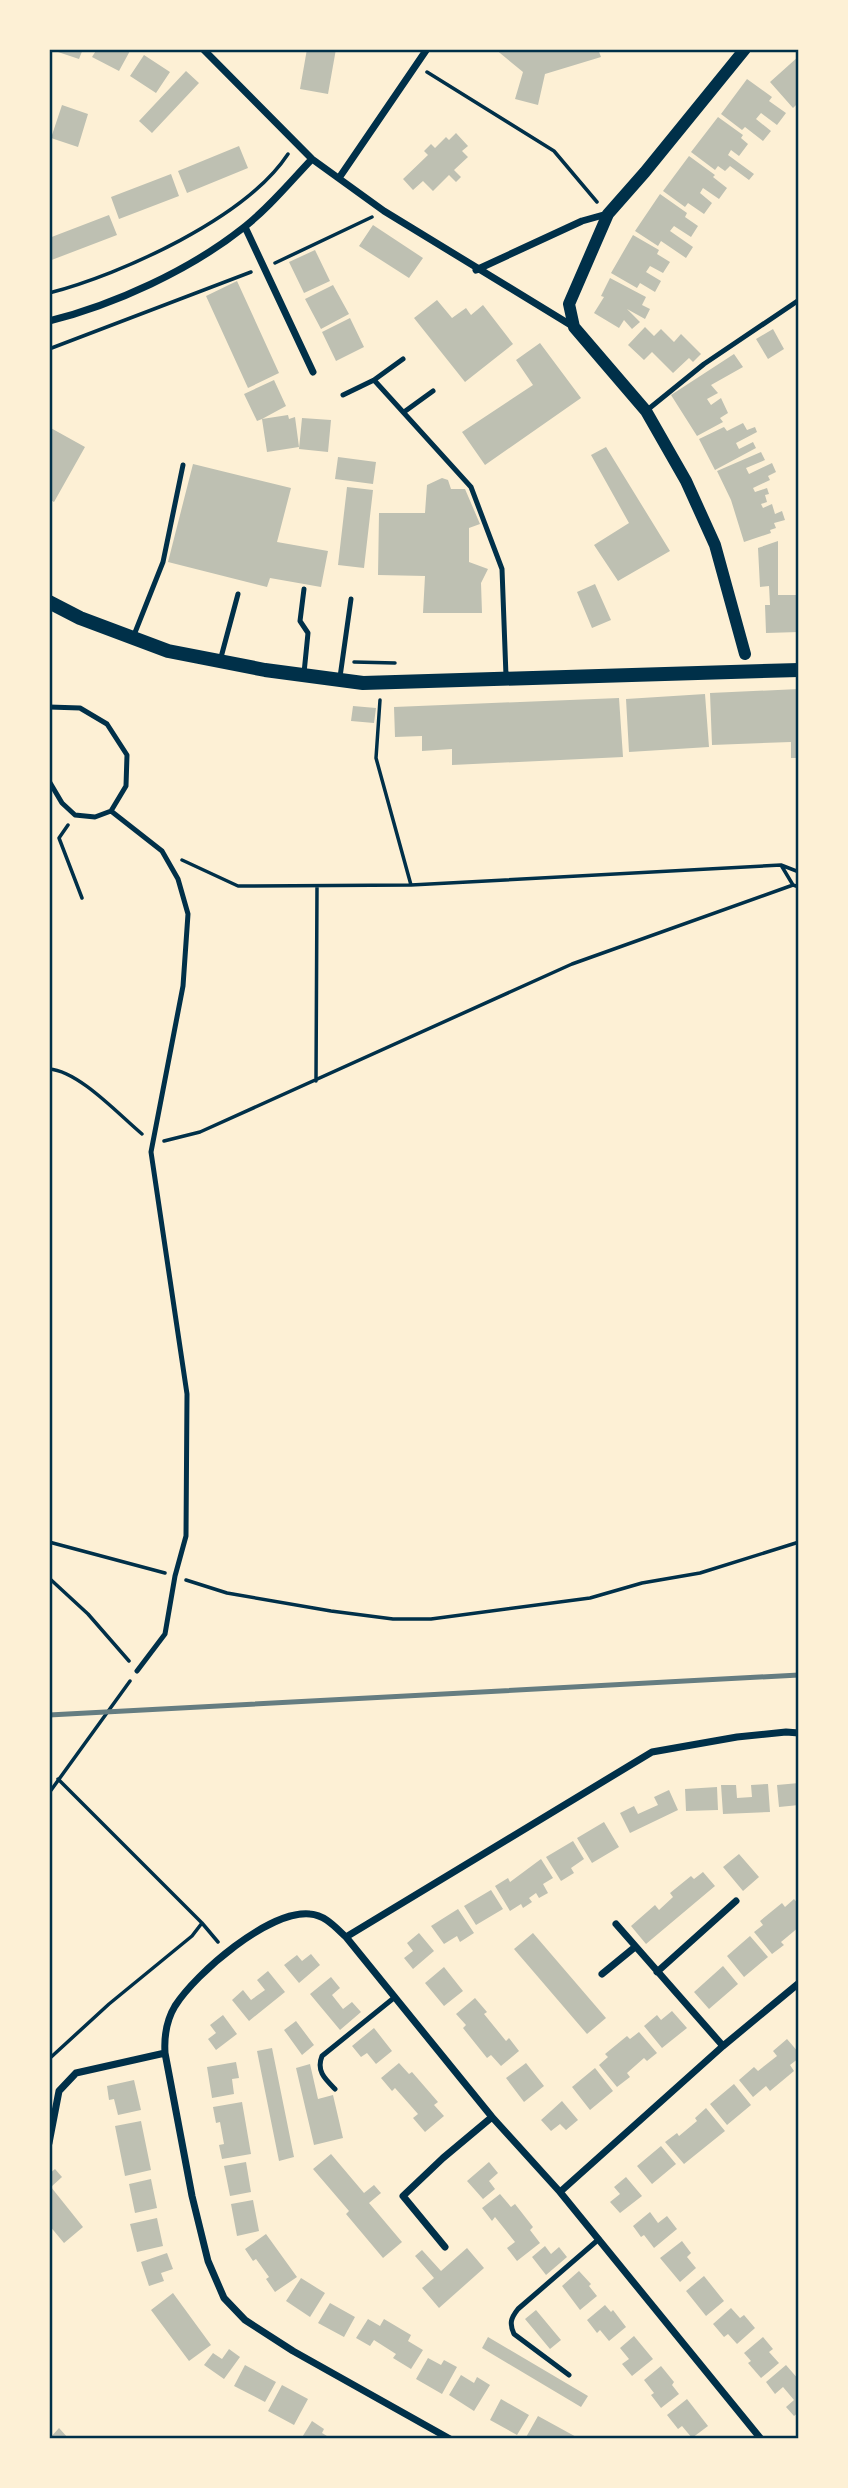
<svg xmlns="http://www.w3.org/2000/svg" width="848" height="2488" font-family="'Varela Round',sans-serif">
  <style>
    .building { fill: #bec0b2 }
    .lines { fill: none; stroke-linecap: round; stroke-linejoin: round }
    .path { stroke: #003049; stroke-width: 3.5 }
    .service { stroke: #003049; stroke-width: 5 }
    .minor { stroke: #003049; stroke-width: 7 }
    .tertiary { stroke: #003049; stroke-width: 12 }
    .secondary { stroke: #003049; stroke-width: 14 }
    .rail { stroke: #657d81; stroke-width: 5 }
    .neatline { fill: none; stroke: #003049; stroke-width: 2.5 }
  </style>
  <rect width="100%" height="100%" fill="#fdf0d5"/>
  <!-- building -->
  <path class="building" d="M49,49H83L79,59Z
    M97,49H131L119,71L92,57Z
    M307,49H336L328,94L300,89Z
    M495,49H530L547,52L557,49H598L601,57L545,74L538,105L515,99L523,72Z
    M144,55L170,72L156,93L130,76Z
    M799,56V102L793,108L770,82Z
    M186,71L199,83L152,133L139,121Z
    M747,79L772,97L769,101L786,113L777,125L761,113L756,119L771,131L763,141L745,127L742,130L721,114Z
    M62,105L88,114L78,147L51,138Z
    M718,117L743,135L741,138L748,144L739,156L731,150L728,155L754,174L749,180L730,166L725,171L718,166L715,170L691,152Z
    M456,133L468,146L462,151L468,157L454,170L461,177L456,182L449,175L433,191L423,181L413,190L403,179L428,155L424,151L431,144L435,148L446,137L449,140Z
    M239,146L248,168L187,193L178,171Z
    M689,156L715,175L713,177L727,188L719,199L703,188L700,193L712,203L704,214L688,203L685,207L663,191Z
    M171,174L179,196L119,219L111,197Z
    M660,194L687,213L685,217L698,226L691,237L674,226L670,231L693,247L686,258L661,241L658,246L635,231Z
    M109,215L117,235L49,261V238Z
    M373,225L423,258L409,278L359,246Z
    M633,235L659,250L657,254L670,262L663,273L650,266L646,272L661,281L655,292L640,283L637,288L611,273Z
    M315,250L330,281L304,293L289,262Z
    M610,278L646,297L642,305L650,309L645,319L627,309L640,322L632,329L624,320L619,328L594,313L604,297L601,296Z
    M237,281L279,373L248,388L206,296Z
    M333,285L349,314L321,329L305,299Z
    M437,300L452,318L466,308L471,315L483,305L513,344L465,382L414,318Z
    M350,318L364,347L336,361L322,332Z
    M645,327L654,336L661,329L674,342L681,334L701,354L693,362L689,358L673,373L652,352L644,360L628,345Z
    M773,329L784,349L768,359L756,339Z
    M540,343L581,398L485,465L462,432L533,385L516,360Z
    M734,354L743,367L711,385L718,393L707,399L711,405L721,398L728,413L720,418L723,422L697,436L671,395Z
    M274,380L286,406L262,419L288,415L289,419L295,417L299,447L267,452L262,419L257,421L244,394Z
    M302,418L331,420L328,452L299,449Z
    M743,423L747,430L755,427L757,432L736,443L739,449L753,442L756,448L715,470L699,439L724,427L727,431Z
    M49,427L85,447L54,502L49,499Z
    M606,447L670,551L618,581L594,545L629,523L591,455Z
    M761,452L765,460L746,468L749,474L772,463L776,472L768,476L770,480L753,488L755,492L767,488L769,494L765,495L767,502L761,504L763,508L772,504L775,514L782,511L785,520L774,523L776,528L770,530L771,533L744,542L731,500L717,471Z
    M338,457L376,462L373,484L335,479Z
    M193,464L291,488L277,542L328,551L321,587L270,578L267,587L168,562Z
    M442,478L448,480L451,489H465L480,524L469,528V562L488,569L481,583L482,613H423L425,576L378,575L379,513H425L427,485Z
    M347,487L373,490L364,568L338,565Z
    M778,541V595H799V632L766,633L765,605H770L769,586L760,587L758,548Z
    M595,584L611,620L592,628L577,592Z
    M799,689V758H791V742L712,745L710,693Z
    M705,694L709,747L629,752L626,699Z
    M619,698L623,757L452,765V749L422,751V736L395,737L394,707Z
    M353,706L376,708L374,723L351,721Z
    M799,1783V1805L779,1807L777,1785Z
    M768,1784L770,1812L723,1814L721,1785H736L737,1798L752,1797L751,1785Z
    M717,1787L718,1810L686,1811L685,1789Z
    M669,1790L678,1810L630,1833L620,1813L634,1806L638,1814L658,1805L654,1797Z
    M604,1822L619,1847L592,1863L577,1838Z
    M573,1841L584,1859L571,1868L574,1873L561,1881L546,1857Z
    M739,1854L759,1877L743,1891L723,1867Z
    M541,1859L553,1878L543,1884L548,1893L539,1898L536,1893L529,1898L532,1902L523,1908L521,1904L510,1911L495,1886L508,1878L510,1882Z
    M703,1872L715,1886L646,1944L631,1926L655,1905L659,1910L673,1897L670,1893L691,1876L694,1879Z
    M491,1890L503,1909L476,1925L464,1906Z
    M794,1899L799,1905V1927L781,1942L784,1945L772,1954L754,1932L763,1925L760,1921L782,1903L785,1907Z
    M458,1909L474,1933L460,1942L457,1936L444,1944L431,1926Z
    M419,1933L434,1951L413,1969L404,1958L413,1951L407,1943Z
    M533,1933L606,2018L587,2034L514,1949Z
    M750,1936L768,1957L744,1977L727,1956Z
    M311,1954L320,1965L299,1983L284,1965L297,1955L302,1961Z
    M723,1966L738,1984L709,2009L694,1992Z
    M444,1967L463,1991L444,2006L425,1983Z
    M268,1971L285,1992L249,2021L232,2000L243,1990L251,2000L265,1990L257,1980Z
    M331,1977L340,1988L332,1995L343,2009L352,2002L361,2012L340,2030L310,1994Z
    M475,1998L487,2012L484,2014L506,2041L509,2038L519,2051L501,2066L491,2055L487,2058L463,2028L466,2025L456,2014Z
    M672,2011L687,2028L662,2048L644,2026L657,2015L661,2020Z
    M223,2015L237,2034L216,2050L208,2039L216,2033L210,2025Z
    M296,2021L314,2045L302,2055L284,2030Z
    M374,2028L392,2051L376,2064L367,2053L361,2057L352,2046Z
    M639,2032L657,2053L647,2061L644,2058L627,2073L630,2077L617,2087L599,2065L608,2057L605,2054L627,2036L630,2039Z
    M787,2039L799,2053V2058L790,2065L794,2071L770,2091L766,2086L753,2097L739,2080L754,2067L758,2071L777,2056L773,2051Z
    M272,2048L294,2157L279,2161L257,2051Z
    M236,2062L239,2078L232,2079L234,2094L212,2098L207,2067Z
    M399,2063L409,2074L412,2072L438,2102L434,2105L444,2116L425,2132L413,2118L418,2114L395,2088L392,2091L381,2078Z
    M526,2063L544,2086L524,2102L506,2078Z
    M310,2064L318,2099L333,2095L343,2138L314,2145L296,2068Z
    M595,2068L613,2091L590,2110L572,2087Z
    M134,2080L141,2110L118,2115L114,2099L109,2100L107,2086Z
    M734,2084L751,2105L727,2125L710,2104Z
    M562,2101L578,2120L566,2130L560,2124L551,2131L541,2120Z
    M242,2102L251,2154L222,2159L219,2145L224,2144L220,2122L216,2123L213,2107Z
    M706,2108L725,2131L684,2164L665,2142L677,2133L679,2136L697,2121L695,2118Z
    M141,2121L151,2170L125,2176L115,2126Z
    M661,2146L676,2164L652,2184L637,2166Z
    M331,2154L364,2193L374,2185L381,2193L369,2203L402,2242L383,2258L346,2214L349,2211L313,2169Z
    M246,2162L251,2192L230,2196L224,2166Z
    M489,2162L498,2173L489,2181L495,2189L483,2199L467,2181Z
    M55,2169L62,2177L51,2187L83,2227L64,2243L49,2225V2174Z
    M626,2177L642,2196L620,2213L610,2202L620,2194L614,2187Z
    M151,2179L157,2208L135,2213L129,2184Z
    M500,2194L511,2207L515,2204L533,2227L530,2230L540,2243L517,2261L507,2248L515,2242L495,2217L492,2221L482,2208Z
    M253,2200L259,2231L237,2236L231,2204Z
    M650,2212L658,2223L667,2216L677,2229L654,2248L644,2235L641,2237L633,2226Z
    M157,2218L163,2246L137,2252L130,2224Z
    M266,2234L297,2277L275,2292L266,2279L269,2277L256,2259L253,2261L245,2249Z
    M682,2241L691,2253L687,2257L696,2268L680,2282L660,2258Z
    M545,2246L551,2254L559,2247L567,2257L546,2275L532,2257Z
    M467,2248L484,2268L439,2308L422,2288L434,2278L415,2256L422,2250L441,2271Z
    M167,2253L173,2269L161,2273L164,2281L149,2286L141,2262Z
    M579,2271L591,2284L589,2286L597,2296L580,2310L562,2286Z
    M704,2276L724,2301L706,2316L686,2291Z
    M301,2278L325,2293L310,2317L286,2301Z
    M173,2293L211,2345L189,2361L151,2310Z
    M330,2303L355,2317L344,2337L318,2323Z
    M605,2305L611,2312L613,2310L626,2327L609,2341L600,2330L597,2333L587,2320Z
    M731,2308L740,2318L744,2315L755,2328L737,2344L728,2334L724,2337L713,2324Z
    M536,2310L561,2340L550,2349L525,2319Z
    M368,2319L380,2326L384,2319L411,2335L408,2341L423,2350L411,2369L393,2358L396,2354L374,2340L370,2346L356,2338Z
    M634,2336L653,2359L632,2376L622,2364L629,2359L620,2348Z
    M488,2337L588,2396L581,2407L482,2348Z
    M763,2337L773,2349L769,2352L779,2363L761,2378L748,2363L751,2361L744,2353Z
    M229,2349L240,2357L224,2379L204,2365L213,2353L222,2359Z
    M428,2358L441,2365L444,2360L457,2367L442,2394L416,2379Z
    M245,2365L276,2382L265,2402L234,2386Z
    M786,2365L799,2380V2412L794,2416L786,2407L794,2400L783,2387L775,2394L766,2382Z
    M661,2366L674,2382L672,2385L679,2394L661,2408L651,2395L654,2393L644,2380Z
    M461,2375L474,2383L477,2377L490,2385L474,2411L449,2395Z
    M282,2385L308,2399L294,2425L268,2411Z
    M501,2399L529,2415L517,2435L490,2420Z
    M687,2399L708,2426L692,2438L682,2426L678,2429L667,2415Z
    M538,2416L580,2439H525Z
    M312,2421L324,2429L322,2433L332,2439H301Z
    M59,2428L69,2439H49Z"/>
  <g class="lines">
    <!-- path -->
    <path class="path" d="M427,72L554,151L597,202
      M275,263L372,217
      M49,293C122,274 246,218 288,154
      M49,349L251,272
      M354,662L395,663
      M380,700L376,758L411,885
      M68,825L59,838L82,898
      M182,860L238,886L411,885L781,865L799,872
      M781,865L793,885L799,887
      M49,1069C79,1071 119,1115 142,1134
      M316,1081L317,887
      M164,1141L200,1132L572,964L793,885
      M49,1542L165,1573
      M49,1578L88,1614L129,1661
      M186,1580L227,1593L331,1611L393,1619H431L590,1598L642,1583L700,1573L799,1542
      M58,1779L202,1923L218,1942
      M49,1793L130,1681
      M49,2059L109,2004L192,1936L202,1923"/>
    <!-- service -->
    <path class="service" d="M403,359L374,380L471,487L502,569L506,676
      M343,395L374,380
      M646,411L704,364L799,300
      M404,412L433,391
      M304,589L300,621L308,633L304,673
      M134,635L163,562L183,465
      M220,661L238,594
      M340,677L351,599
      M49,707L80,708L107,724L127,755L126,786L111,811L95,817L75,815L62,803L49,781
      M111,811L162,851L178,879L188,914L183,986L151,1152L187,1394L186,1536L175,1576L165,1634L137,1671
      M335,2089C325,2079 316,2071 322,2056L395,1997
      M569,2375L514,2334C509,2323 511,2318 518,2309L599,2239"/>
    <!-- minor -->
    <path class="minor" d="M203,49L312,159L384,211L574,327
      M339,178L427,49
      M245,227L313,372
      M476,270L582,221L607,214
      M49,321C114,305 190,270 243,228C268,209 290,182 312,159
      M616,1924L723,2046
      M346,1937L492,2117L560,2192L761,2439
      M657,1972L736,1901
      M602,1974L635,1947
      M49,2143L59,2091L76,2073L165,2053
      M560,2192L723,2046L799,1983
      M445,2247L403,2196L443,2158L492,2117
      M450,2439L293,2351L245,2320L224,2298L208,2261L192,2196L165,2053C164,2036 166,2021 175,2006C196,1973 269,1910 310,1914C325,1915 335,1927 346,1937L652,1752L737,1737L786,1732L799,1733"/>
    <!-- tertiary -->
    <path class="tertiary" d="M745,654L715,545L686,481L646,411L574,327L569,304L608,214L645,172L745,49"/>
    <!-- secondary -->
    <path class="secondary" d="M49,602L80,618L168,651L265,670L363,683L799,670"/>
    <!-- rail -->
    <path class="rail" d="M49,1715L799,1675"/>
  </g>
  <!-- border -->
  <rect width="848" height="2488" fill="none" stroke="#fdf0d5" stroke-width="102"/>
  <rect x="51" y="51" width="746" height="2386" class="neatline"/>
</svg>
